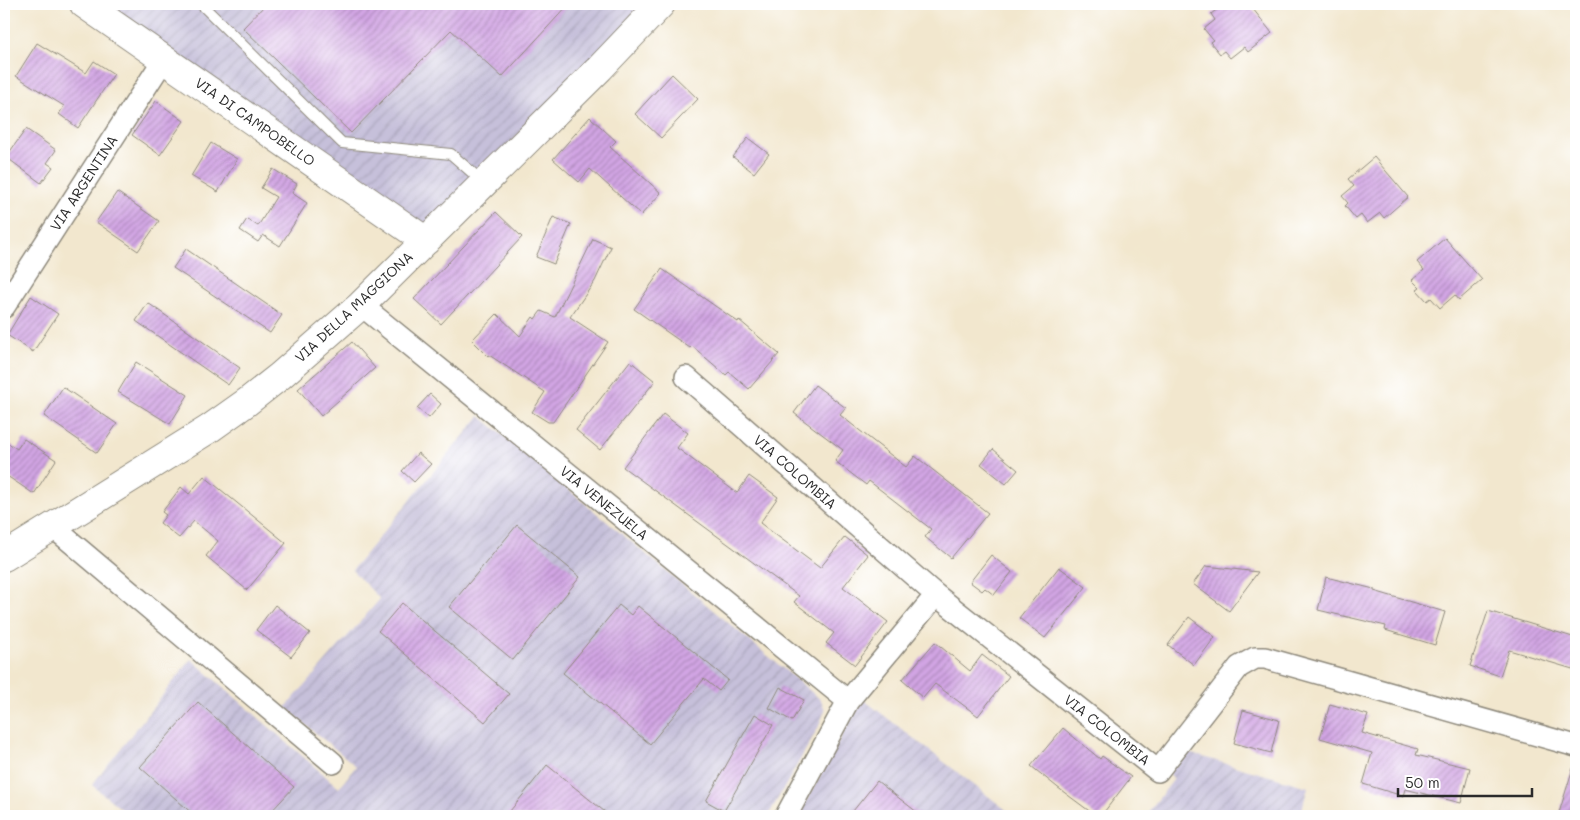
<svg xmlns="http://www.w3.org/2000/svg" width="1580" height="820" font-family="Mali,sans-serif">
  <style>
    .industrial { fill: url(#industrial-furrows) }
    .building { fill: url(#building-hatch) }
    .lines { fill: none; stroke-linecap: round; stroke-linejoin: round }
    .lane-casing { stroke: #8e897c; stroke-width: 12 }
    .street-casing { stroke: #8e897c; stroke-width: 24 }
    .secondary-casing { stroke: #8e897c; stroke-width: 30 }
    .lane { stroke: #fff; stroke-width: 10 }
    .street { stroke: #fff; stroke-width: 21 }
    .secondary { stroke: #fff; stroke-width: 28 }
    .labels { text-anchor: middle; stroke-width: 4.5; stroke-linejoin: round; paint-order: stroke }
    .street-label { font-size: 14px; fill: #2b2b2b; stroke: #fff }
  </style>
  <defs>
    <pattern id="industrial-furrows" width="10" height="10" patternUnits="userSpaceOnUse" patternTransform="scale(1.25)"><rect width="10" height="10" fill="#c6c0da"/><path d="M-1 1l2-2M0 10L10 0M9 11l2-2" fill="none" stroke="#aaa5bb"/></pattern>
    <pattern id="building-hatch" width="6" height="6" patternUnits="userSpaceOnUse" patternTransform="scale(1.25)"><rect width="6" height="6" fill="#d2a5e4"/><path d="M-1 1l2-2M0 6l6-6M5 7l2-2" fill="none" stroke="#ab87b9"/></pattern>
  </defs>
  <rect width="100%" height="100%" fill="#fff"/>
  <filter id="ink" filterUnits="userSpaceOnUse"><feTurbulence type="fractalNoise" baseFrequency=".02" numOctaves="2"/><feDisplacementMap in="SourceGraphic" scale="10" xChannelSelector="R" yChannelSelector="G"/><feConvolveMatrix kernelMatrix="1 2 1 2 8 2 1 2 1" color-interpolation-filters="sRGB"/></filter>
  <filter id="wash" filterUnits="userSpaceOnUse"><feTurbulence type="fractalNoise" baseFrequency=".0096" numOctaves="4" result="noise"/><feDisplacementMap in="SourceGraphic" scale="20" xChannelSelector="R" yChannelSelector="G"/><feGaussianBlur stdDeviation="1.12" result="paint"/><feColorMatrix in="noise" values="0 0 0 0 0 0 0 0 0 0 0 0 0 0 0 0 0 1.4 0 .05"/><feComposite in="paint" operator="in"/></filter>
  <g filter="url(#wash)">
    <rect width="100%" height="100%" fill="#f2e7ce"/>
    <!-- industrial -->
    <path class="industrial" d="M84,4H661L426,241Z
      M480,416L821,700L825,710L818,728L768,816H130L92,785L191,659L339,788L356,766L285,708L380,599L352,570Z
      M864,700L1014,816H798L852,717Z
      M1185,752L1308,787L1302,809L1323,816H1145L1174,779L1169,773Z"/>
    <g id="blocks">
      <!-- building -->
      <path class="building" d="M266,4H569L502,77L451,30L351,133L243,28Z
        M1224,4H1249L1272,33L1248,52L1244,47L1230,58L1224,51L1220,54L1210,42L1213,40L1204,29L1215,20L1211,14Z
        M37,43L86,73L94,61L114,74L78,128L59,114L64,106L16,76Z
        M672,74L698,99L661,138L635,114Z
        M156,101L184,121L160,155L132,135Z
        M590,117L616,141L610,147L661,193L641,215L590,169L579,182L553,159Z
        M26,129L56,150L47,163L53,167L41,183L6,157Z
        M748,138L769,154L754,173L733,157Z
        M211,143L237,159L218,192L191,176Z
        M1374,157L1408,197L1384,218L1380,213L1367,223L1361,215L1356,219L1345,206L1348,203L1342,196L1354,186L1348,179Z
        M273,169L297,184L292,193L307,203L280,246L263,235L258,242L240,230L247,219L258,226L276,197L261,188Z
        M117,192L159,221L138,251L96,222Z
        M496,212L522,237L441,324L414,299Z
        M553,217L571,224L554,264L536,257Z
        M1445,238L1482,280L1459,300L1455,295L1440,308L1431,298L1427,301L1417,290L1420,288L1412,280L1424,270L1417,262Z
        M593,239L611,247L595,281L570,317L608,342L553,422H548L532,412L545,392L489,355L488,356L472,340L497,314L520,336L533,317L535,319L541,311L555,317Z
        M186,249L282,315L270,333L173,268Z
        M662,269L738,322L739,320L779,354L749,389L729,372L726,375L692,346L690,348L634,309Z
        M31,296L58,314L33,352L7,335Z
        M148,303L240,368L228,385L136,321Z
        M352,342L375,368L321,416L298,389Z
        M630,361L655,381L600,450L576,430Z
        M136,362L188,395L170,424L118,392Z
        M815,385L846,408L840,415L906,467L915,456L988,513L951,558L925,537L931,529L869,481L866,485L835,461L843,450L794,413Z
        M63,387L117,424L97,453L44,416Z
        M430,394L441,404L429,418L417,408Z
        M663,414L688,433L677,448L737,493L749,476L778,497L760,523L820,568L845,537L868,555L843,587L888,622L855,665L826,643L834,633L794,602L799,596L623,467Z
        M24,439L56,460L34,494L4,474V440L17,449Z
        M993,449L1018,470L1006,484L981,464Z
        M418,453L431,464L414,482L402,471Z
        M204,476L286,543L247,590L206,556L218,541L194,521L179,538L160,523L166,515L162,512L181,487L189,494Z
        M517,525L580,577L513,660L449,607Z
        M991,555L1012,572L994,595L985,588L982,591L970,582Z
        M1206,566L1258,572L1229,611L1193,584Z
        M1059,567L1086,587L1045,638L1019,618Z
        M1326,577L1374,589V591L1445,612L1435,645L1385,630L1386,626L1318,610Z
        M402,603L509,694L485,722L378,631Z
        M275,605L310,633L291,657L256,630Z
        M619,605L631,615L638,606L728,680L719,691L704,679L650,744L563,673Z
        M1488,611L1576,638V670L1509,650L1500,676L1470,666Z
        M1189,617L1215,637L1194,665L1168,645Z
        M935,642L970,671L982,655L1009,676L978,716L935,684L923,698L902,680Z
        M780,687L804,700L792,721L769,708Z
        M198,702L294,787L267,816H195L140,767Z
        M1330,704L1368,715L1362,733L1418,749L1416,755L1470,768L1461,803L1405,789L1403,796L1363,784L1372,753L1320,738Z
        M1243,710L1279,720L1271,753L1234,743Z
        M755,714L773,725L724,811L706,801Z
        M1063,728L1100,759L1102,756L1131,777L1101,816H1096L1057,787L1031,766Z
        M547,765L610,816H506Z
        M1573,768L1576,769V816H1558Z
        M877,781L922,816H849Z"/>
    </g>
  </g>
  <g filter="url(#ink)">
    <use href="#blocks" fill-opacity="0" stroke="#8e897c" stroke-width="1"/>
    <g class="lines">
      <defs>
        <path id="lane" d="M201,4L342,143L451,154L484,183"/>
        <path id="street" d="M361,305L848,701
          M4,307L164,59
          M686,377L936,595L1158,771L1239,667L1255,658H1265L1576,746
          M53,527L333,763
          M786,816L848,701L936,595"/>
        <path id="secondary" d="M84,4L426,241
          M4,557L209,429L247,402L280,376L361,305L600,68L661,4"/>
      </defs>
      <!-- lane casing -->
      <use href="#lane" class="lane-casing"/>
      <!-- street casing -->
      <use href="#street" class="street-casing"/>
      <!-- secondary casing -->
      <use href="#secondary" class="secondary-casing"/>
      <!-- lane -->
      <use href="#lane" class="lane"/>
      <!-- street -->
      <use href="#street" class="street"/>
      <!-- secondary -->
      <use href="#secondary" class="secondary"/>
    </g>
  </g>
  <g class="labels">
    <!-- street labels -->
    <g class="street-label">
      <text transform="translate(255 122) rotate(35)" y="5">VIA DI CAMPOBELLO</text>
      <text transform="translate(84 183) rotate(-57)" y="5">VIA ARGENTINA</text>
      <text transform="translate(354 307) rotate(-43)" y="5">VIA DELLA MAGGIONA</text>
      <text transform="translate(795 472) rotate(41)" y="5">VIA COLOMBIA</text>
      <text transform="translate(604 503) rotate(39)" y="5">VIA VENEZUELA</text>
      <text transform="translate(1107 730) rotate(38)" y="5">VIA COLOMBIA</text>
    </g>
  </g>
  <!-- margin -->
  <rect width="1580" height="820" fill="none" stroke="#fff" stroke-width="20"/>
  <!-- scale -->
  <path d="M1398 788v8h134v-8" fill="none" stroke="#2b2b2b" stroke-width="2.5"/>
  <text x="1405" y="788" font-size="15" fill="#2b2b2b" stroke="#ffffff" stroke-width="4" paint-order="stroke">50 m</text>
</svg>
